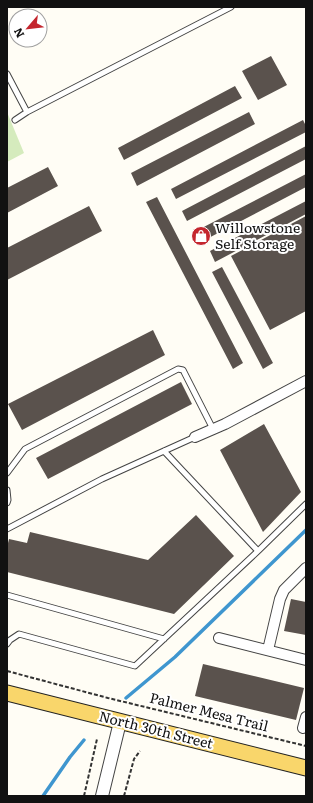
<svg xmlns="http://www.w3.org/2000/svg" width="313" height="803" font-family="Literata,serif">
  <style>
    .green { fill: #d5ebbd }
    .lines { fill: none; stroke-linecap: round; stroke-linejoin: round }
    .stream { stroke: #3f96cf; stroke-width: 3.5 }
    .building { fill: #5a524d }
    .service-casing { stroke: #444; stroke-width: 7 }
    .minor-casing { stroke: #444; stroke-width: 12 }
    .tertiary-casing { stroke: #444; stroke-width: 14 }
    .primary-casing { stroke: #222; stroke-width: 17 }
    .path { stroke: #333; stroke-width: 2; stroke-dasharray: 4 2; stroke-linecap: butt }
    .service { stroke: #fff; stroke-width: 5 }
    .minor { stroke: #fff; stroke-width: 10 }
    .tertiary { stroke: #fff; stroke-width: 12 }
    .primary { stroke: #f9d66b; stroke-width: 15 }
    .labels { text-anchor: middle; stroke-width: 4; stroke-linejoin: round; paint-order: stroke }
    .poi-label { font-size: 14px; fill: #111; stroke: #fff; text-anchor: start }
    .street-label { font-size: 14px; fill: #111; stroke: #fff }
  </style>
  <rect width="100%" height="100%" fill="#fffdf5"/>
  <!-- green -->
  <path class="green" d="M7,112L24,153L7,162Z"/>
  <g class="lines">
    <!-- stream -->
    <path class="stream" d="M126,698L175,657L306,530
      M43,796L70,757L84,740"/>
  </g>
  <!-- building -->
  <path class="building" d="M271,56L287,85L258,100L242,71Z
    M235,86L242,98L124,160L118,148Z
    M249,112L255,124L137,186L131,173Z
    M303,120L306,126V132L176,199L171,189Z
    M306,146V159L187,221L182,211Z
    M48,167L58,186L7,213V188Z
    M306,174V187L199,243L194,232Z
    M157,197L243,363L233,369L146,202Z
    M306,201V214L215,262L210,251Z
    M89,206L102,231L7,280V248Z
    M306,216V311L270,330L231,256Z
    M222,267L273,363L263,369L212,272Z
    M153,330L165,355L22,430L8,404Z
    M181,382L192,404L48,479L36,458Z
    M264,424L301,492L263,532L220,450Z
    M196,515L234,556L174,614L7,572V547L9,539L27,543L30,532L148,560Z
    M291,599L306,602V635L284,631Z
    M203,664L304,688L296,720L195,696Z"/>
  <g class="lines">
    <defs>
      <path id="service" d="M7,74L27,112
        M15,120L27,112L231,7
        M164,451L258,551
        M7,473L25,449L178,369L183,370L213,429
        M7,490L8,500L7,503
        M7,529L102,479L195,437
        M7,595L164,639
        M7,644L10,640L19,634L135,666L258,551L306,504"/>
      <path id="minor" d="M195,437L225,424L306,381
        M219,638L306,660
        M268,650L280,599L284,590L306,568
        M303,728L306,717"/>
      <path id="tertiary" d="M102,796L120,722"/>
      <path id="primary" d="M7,693L306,768"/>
    </defs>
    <!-- service casing -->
    <use href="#service" class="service-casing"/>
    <!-- minor casing -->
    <use href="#minor" class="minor-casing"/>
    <!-- tertiary casing -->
    <use href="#tertiary" class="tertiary-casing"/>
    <!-- primary casing -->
    <use href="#primary" class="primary-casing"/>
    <!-- path -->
    <path class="path" d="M7,671L108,698L306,746
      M84,796L97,739
      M124,796L134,759L140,751"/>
    <!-- service -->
    <use href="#service" class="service"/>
    <!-- minor -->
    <use href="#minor" class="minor"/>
    <!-- tertiary -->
    <use href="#tertiary" class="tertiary"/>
    <!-- primary -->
    <use href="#primary" class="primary"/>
  </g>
  <!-- icons -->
  <defs>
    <symbol id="shop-disc" viewBox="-11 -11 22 22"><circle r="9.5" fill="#c4262e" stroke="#fff"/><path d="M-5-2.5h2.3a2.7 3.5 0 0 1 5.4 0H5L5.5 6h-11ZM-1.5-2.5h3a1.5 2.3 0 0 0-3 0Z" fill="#fff"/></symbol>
  </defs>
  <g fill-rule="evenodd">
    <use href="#shop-disc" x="190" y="225" width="22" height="22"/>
  </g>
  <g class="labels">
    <!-- poi labels -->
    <g class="poi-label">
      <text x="215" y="233">Willowstone<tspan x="215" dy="16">Self Storage</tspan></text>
    </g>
    <!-- street labels -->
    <g class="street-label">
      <text transform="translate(209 712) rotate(14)" y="5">Palmer Mesa Trail</text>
      <text transform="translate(156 730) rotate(14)" y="5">North 30th Street</text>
    </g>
  </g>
  <!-- border -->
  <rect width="313" height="803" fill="none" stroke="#111111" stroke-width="16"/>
  <!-- north arrow -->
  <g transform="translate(28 28) rotate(242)"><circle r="19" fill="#ffffff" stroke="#a0a0a0"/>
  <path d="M0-3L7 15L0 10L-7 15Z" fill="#c4262e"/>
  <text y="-6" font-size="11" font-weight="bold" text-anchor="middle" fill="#111111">N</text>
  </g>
</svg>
